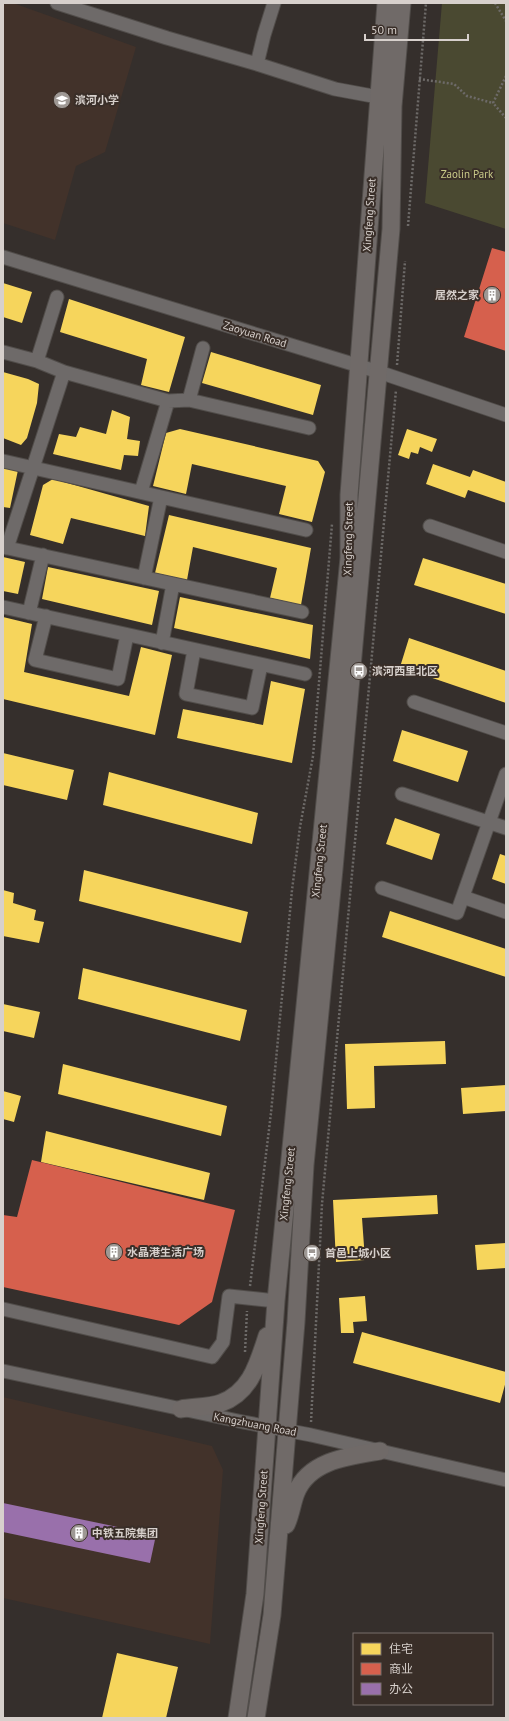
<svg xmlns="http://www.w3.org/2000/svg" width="509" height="1721" font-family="'PT Sans','Noto Sans SC',sans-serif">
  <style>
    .built { fill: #42322a }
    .green { fill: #4a4931 }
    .homes { fill: #f6d55c }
    .shops { fill: #d6604d }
    .offices { fill: #9970ab }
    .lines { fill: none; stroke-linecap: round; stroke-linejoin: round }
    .minor-casing { stroke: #514d4a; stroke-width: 15 }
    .major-casing { stroke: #514d4a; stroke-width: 19 }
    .path { stroke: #6d6a68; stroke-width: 2.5; stroke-dasharray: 2 2; stroke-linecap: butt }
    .minor { stroke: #6e6a69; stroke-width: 13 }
    .major { stroke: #706a68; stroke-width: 17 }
    .labels { text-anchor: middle; stroke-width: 4; stroke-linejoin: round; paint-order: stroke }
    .poi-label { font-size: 11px; font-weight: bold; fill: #d7d0cc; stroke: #392e28; text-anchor: start }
    .park-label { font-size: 11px; fill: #c9ca88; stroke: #392e28 }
    .street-label { font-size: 11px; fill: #d7d0cc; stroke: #392e28 }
  </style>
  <rect width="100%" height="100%" fill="#352f2c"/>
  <!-- built -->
  <path class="built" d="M3,3H13L136,47L105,152L76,166L55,240L3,223Z
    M3,1397L212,1446L223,1470L210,1644L3,1598Z"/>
  <!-- green -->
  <path class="green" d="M442,3H506V229L425,203Z"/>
  <!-- homes -->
  <path class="homes" d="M3,283L32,292L22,323L3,317Z
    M69,299L185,337L169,392L141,385L147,359L60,332Z
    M211,352L321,385L313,415L202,383Z
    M3,372L28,379L39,384L37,403L27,438L21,445L3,438Z
    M112,410L130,417L127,439L140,441L138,456L124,455L121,470L53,454L59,434L76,437L80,427L106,434Z
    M180,429L318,461L325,472L312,522L279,514L286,486L192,464L186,494L153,486L166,433Z
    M407,429L437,439L432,452L420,447L418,454L411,452L409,459L398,455Z
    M433,464L470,477L473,470L506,482V503L468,490L465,498L426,484Z
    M3,467L18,470L10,508L3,507Z
    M53,479L149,506L145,536L71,518L63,544L30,535L43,485Z
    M169,515L311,548L301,605L270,598L277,568L193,547L187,580L155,573Z
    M3,557L25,562L18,594L3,591Z
    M423,558L506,584V614L414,585Z
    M48,567L159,591L152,625L42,599Z
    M180,597L313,625L310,659L174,628Z
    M3,617L32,624L24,672L129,696L141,647L172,655L155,735L3,699Z
    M409,638L506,671V703L400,667Z
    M271,681L305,689L292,763L177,738L183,709L263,725Z
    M402,730L468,751L458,782L393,761Z
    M3,753L74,770L67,800L3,785Z
    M109,772L258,813L252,844L103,805Z
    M395,818L440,834L432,860L386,844Z
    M500,854L506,856V884L492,879Z
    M84,870L248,912L241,943L79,901Z
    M3,890L14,893L13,903L36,910L34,920L44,922L39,943L3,936Z
    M390,911L506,949V977L382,937Z
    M83,968L247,1010L240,1041L78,999Z
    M3,1004L40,1012L34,1038L3,1031Z
    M445,1041L446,1064L374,1066L375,1108L347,1109L345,1044Z
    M63,1064L227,1106L221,1136L58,1094Z
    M506,1085V1111L463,1114L461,1088Z
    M3,1091L21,1096L14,1122L3,1119Z
    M46,1131L210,1173L204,1200L41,1162Z
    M437,1195L438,1214L362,1218L365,1260L336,1262L333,1200Z
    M506,1243V1268L477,1270L475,1245Z
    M365,1296L367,1321L353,1322L354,1333H341L339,1298Z
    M362,1332L506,1372V1381L500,1403L353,1363Z
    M117,1653L178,1667L166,1718H102Z"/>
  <!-- shops -->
  <path class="shops" d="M492,248L506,252V351L464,337Z
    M32,1160L235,1210L212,1302L179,1325L3,1287V1215L17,1217Z"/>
  <!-- offices -->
  <path class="offices" d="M3,1503L156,1535L150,1563L3,1532Z"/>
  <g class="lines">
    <defs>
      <path id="minor" d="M57,3L167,38L257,64L335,89L378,97
        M257,64L264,35L274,3
        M3,257L379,372L506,415
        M3,352L37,361L64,372L168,401L189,400L309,428
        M37,361L57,297
        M189,400L203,348
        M3,461L306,530
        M141,492L168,401
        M430,526L506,552
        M3,547L302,612
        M7,548L64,372
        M144,578L161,497
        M3,607L305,674
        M29,613L43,555
        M46,616L35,660L118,679L127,635
        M162,643L173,584
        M194,650L186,694L252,708L261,665
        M414,702L506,733
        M402,794L506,828
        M382,888L457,913L506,774
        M463,897L506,912
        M3,1309L212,1357L223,1342L229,1296L276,1301
        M3,1371L243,1422L311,1435L506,1480"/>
      <path id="major" d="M181,1409C192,1407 211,1407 221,1403C251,1392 258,1363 267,1336
        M286,1525C291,1515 292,1503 296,1493C309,1460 350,1456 380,1451
        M237,1718L255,1594L276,1301L349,558V495L386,3
        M256,1718L272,1615L296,1322L305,1165L334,869L391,229L393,106L402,3"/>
    </defs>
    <!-- minor casing -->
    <use href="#minor" class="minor-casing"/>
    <!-- major casing -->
    <use href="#major" class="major-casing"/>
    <!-- path -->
    <path class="path" d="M495,3L506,21
      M506,76L493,103L506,118
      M419,79L454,84L467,96L493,103
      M408,226L426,3
      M397,365L405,261
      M250,1286L271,1113L292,890L300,827L313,756L332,524
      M245,1352L247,1311
      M311,1422L322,1204L396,390"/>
    <!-- minor -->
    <use href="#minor" class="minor"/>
    <!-- major -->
    <use href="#major" class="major"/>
  </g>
  <!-- icons -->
  <defs>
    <symbol id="school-disc" viewBox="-11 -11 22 22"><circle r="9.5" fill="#9e9894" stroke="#392e28"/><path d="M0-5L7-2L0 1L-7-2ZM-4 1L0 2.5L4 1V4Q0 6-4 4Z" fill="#fff"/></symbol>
    <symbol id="building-disc" viewBox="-11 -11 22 22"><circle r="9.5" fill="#9e9894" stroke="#392e28"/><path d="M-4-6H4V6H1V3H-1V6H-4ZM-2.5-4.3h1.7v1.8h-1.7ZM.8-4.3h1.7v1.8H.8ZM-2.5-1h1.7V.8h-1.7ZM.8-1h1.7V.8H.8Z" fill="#fff"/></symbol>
    <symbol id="bus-disc" viewBox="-11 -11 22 22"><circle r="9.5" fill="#9e9894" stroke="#392e28"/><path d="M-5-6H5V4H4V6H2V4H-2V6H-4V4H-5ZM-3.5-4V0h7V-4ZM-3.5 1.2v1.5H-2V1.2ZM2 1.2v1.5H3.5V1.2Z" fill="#fff"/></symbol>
  </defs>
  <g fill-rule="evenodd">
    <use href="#school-disc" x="52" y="90" width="20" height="20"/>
    <use href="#building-disc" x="482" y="285" width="20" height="20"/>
    <use href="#bus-disc" x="349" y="661" width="20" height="20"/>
    <use href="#building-disc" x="104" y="1242" width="20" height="20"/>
    <use href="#bus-disc" x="302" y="1243" width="20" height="20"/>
    <use href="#building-disc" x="69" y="1523" width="20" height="20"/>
  </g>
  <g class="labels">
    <!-- poi labels -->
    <g class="poi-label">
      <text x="75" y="104">滨河小学</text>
      <text x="479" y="299" text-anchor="end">居然之家</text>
      <text x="372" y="675">滨河西里北区</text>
      <text x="127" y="1256">水晶港生活广场</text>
      <text x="325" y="1257">首邑上城小区</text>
      <text x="92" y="1537">中铁五院集团</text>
    </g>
    <!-- park labels -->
    <g class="park-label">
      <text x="467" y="178">Zaolin Park</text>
    </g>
    <!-- street labels -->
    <g class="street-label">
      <text transform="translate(369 215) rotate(-86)" y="4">Xingfeng Street</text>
      <text transform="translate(255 334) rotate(17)" y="4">Zaoyuan Road</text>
      <text transform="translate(348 539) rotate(-89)" y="4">Xingfeng Street</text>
      <text transform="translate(319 861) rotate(-84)" y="4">Xingfeng Street</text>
      <text transform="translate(287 1184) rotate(-84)" y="4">Xingfeng Street</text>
      <text transform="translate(255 1424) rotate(11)" y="4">Kangzhuang Road</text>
      <text transform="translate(261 1507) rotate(-86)" y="4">Xingfeng Street</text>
    </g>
  </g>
  <!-- border -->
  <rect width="509" height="1721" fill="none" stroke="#d7d0cc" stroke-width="8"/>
  <!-- legend -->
  <rect x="353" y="1633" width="140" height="72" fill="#392e28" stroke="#786f6a"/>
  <rect x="361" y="1643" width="20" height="12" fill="#f6d55c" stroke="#786f6a"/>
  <text x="389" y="1653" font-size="12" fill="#d7d0cc">住宅</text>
  <rect x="361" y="1663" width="20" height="12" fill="#d6604d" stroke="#786f6a"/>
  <text x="389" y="1673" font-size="12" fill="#d7d0cc">商业</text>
  <rect x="361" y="1683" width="20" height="12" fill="#9970ab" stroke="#786f6a"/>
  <text x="389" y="1693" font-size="12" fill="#d7d0cc">办公</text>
  <!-- scale -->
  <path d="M365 34v6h103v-6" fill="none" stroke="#d7d0cc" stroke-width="2"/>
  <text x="371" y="34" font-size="12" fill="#d7d0cc" stroke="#392e28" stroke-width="3" paint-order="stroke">50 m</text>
</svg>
